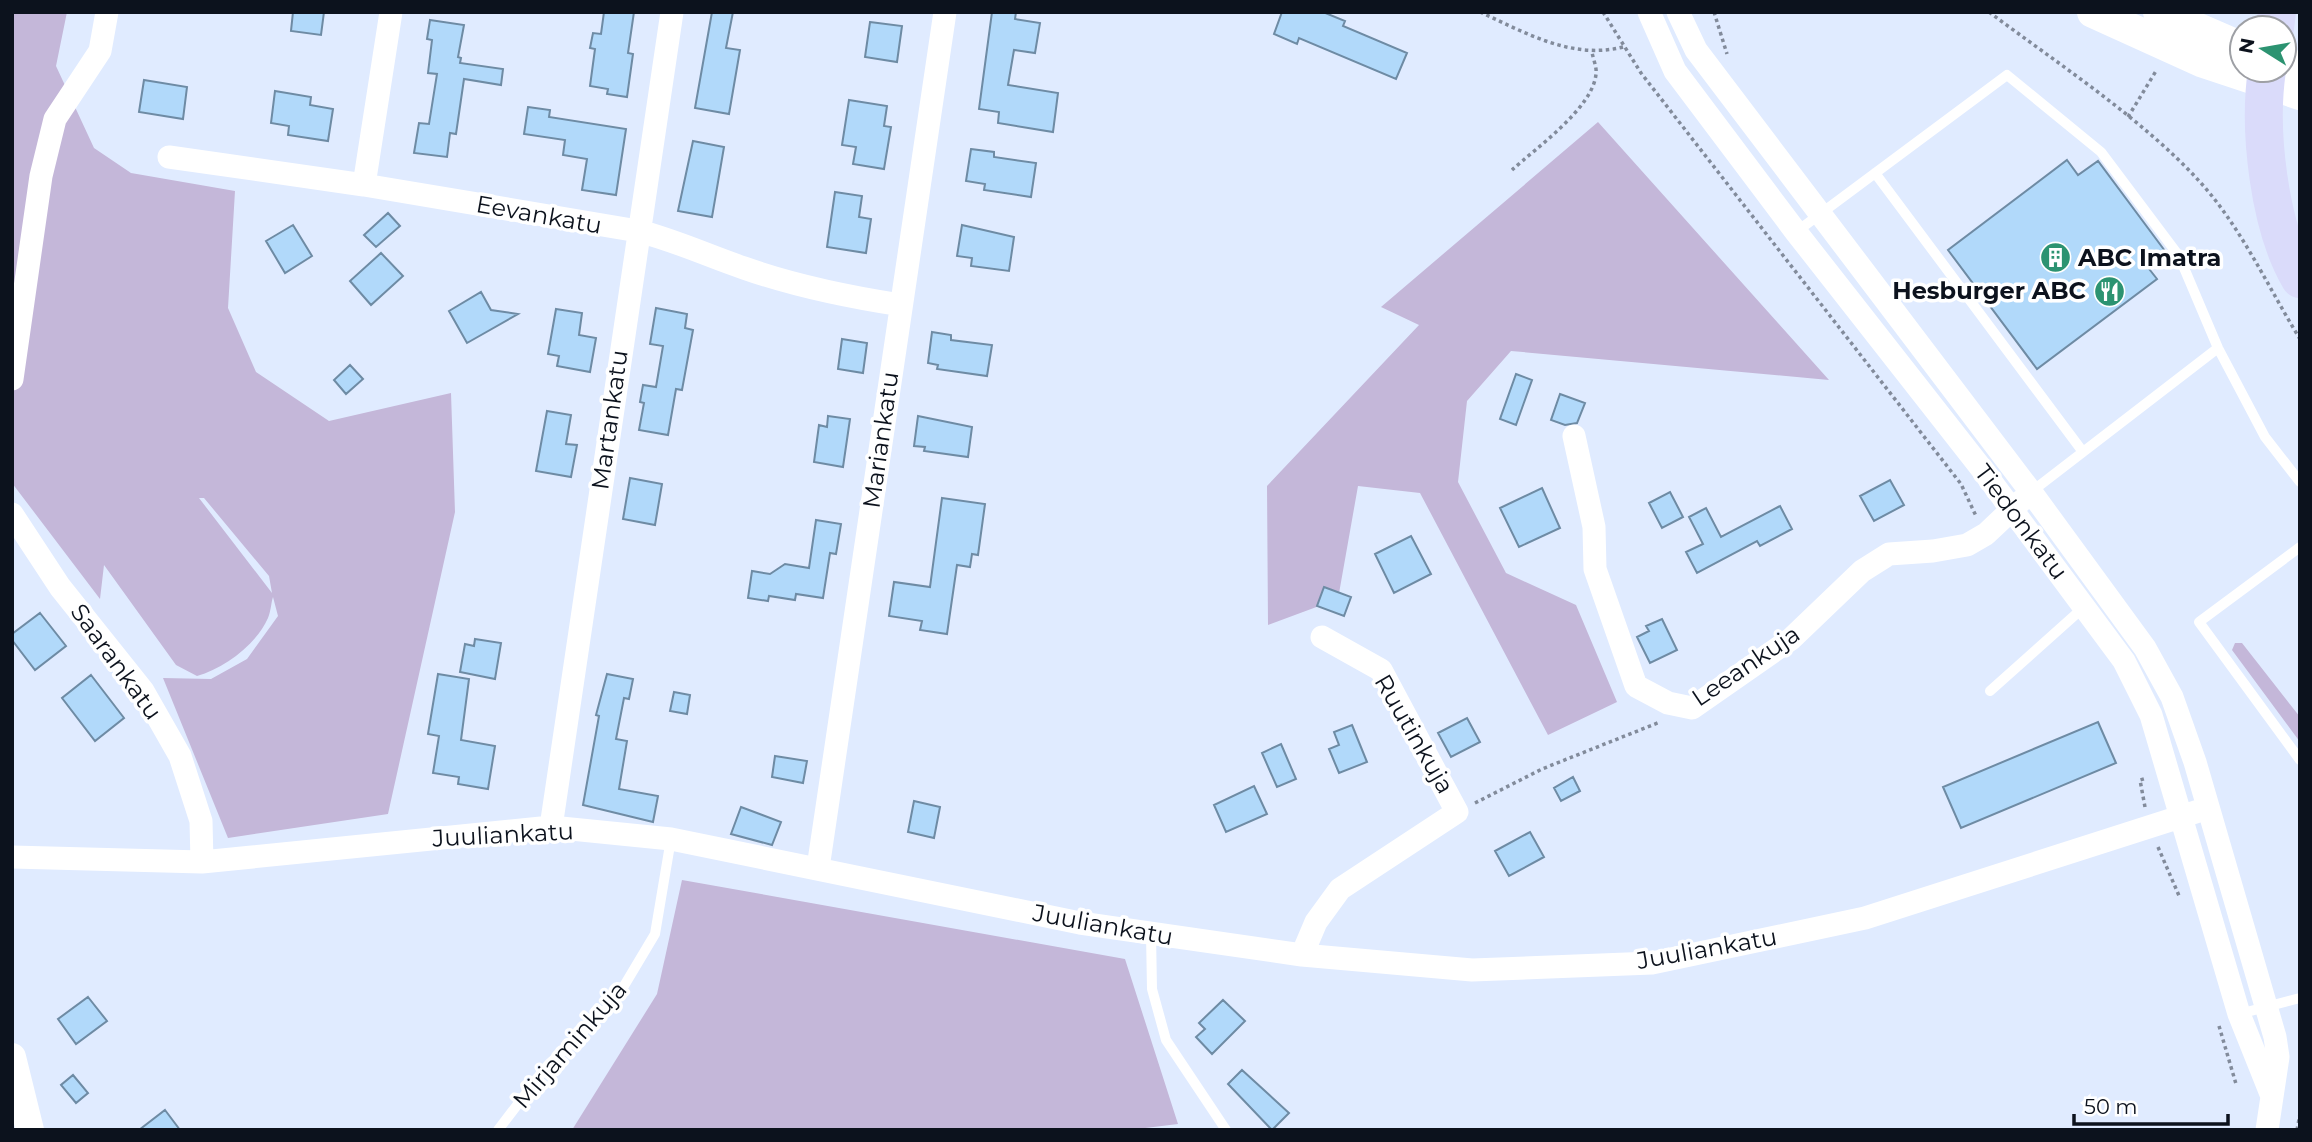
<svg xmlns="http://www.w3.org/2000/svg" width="2312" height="1142" font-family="Montserrat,sans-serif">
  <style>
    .green { fill: #c4b7d9; fill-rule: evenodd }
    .building { fill: #b1d9fa; stroke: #6e8ba4; stroke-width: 2 }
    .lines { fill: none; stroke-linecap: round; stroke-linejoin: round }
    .path { stroke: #828b9b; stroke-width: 3.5; stroke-dasharray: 3.5 3.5; stroke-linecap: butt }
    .service { stroke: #fff; stroke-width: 10 }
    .minor { stroke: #fff; stroke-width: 23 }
    .tertiary { stroke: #fff; stroke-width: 28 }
    .secondary { stroke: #fff; stroke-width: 32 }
    .trunk { stroke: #dadbfa; stroke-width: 38 }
    .labels { text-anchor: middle; stroke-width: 7; stroke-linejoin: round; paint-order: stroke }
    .street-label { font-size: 24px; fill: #0c121d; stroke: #fff }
    .poi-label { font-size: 24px; font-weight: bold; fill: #0c121d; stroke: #fff; text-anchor: start }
  </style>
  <rect width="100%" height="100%" fill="#e0ebff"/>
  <!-- green -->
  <path class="green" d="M12,12H67L56,66L94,148L131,173L235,191L228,308L256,372L329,421L451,393L455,512L388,814L228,838L163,678L211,679L247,659L278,616L273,597C271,603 271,611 268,618C256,645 224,668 197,676L176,665L104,565L100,599L12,483ZM199,498H204L269,576L272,593Z
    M1598,122L1829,380L1511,351L1467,401L1458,482L1506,573L1576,605L1617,702L1548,735L1420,493L1358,486L1338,599L1268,625L1267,486L1419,325L1381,307Z
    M2235,643H2242L2300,717V742L2232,650Z
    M682,880L1125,959L1178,1124L1129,1130H572L657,994Z"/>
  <!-- building -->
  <path class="building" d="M293,12H324L321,35L291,31Z
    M604,12H634L628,53L633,54L627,97L607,94L608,89L590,86L595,49L590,48L593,33L601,34Z
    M712,12H733L726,48L740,50L729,114L695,108Z
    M992,12H1016L1015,19L1040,23L1035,53L1014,50L1008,85L1058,93L1053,132L998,123L999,112L979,109Z
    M1282,12H1323L1345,21L1343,26L1407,53L1396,79L1299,38L1297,44L1274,34Z
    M430,20L464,25L458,57L461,58L460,63L503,69L501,85L464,79L456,134L450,133L447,157L414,153L419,123L429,124L437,74L428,73L432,40L427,39Z
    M870,22L902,26L897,62L865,57Z
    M144,80L187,87L183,119L139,112Z
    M275,91L311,97L310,105L333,109L328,141L288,135L289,126L271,123Z
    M849,100L887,106L884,126L891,127L884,169L853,164L856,147L842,145Z
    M528,107L550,110L549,117L626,129L616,195L582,190L587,159L563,155L565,140L524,134Z
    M693,141L724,147L712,217L678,211Z
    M971,149L994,152V157L1036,163L1031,197L984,190L985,184L966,181Z
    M2067,160L2078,175L2098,161L2165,251L2146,265L2157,279L2037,369L1948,250Z
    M835,192L862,196L859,217L871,219L866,253L827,247Z
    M388,213L400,226L376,247L364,235Z
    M293,225L312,256L285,273L266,241Z
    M962,225L1014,237L1009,271L971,266L972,258L957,256Z
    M381,253L403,276L371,305L350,281Z
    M481,292L491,310L518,314L467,343L449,311Z
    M656,308L687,314L685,328L693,330L682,390L676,389L668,435L639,430L644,403L640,402L643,385L656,387L663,346L650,344Z
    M556,309L582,313L579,335L596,338L590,372L557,366L559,356L548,354Z
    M932,332L951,335V340L992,345L987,376L937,369L938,365L928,363Z
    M842,339L867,343L863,373L838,369Z
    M350,365L363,379L346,394L334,380Z
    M1516,374L1532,380L1516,425L1500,419Z
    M1560,394L1585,403L1577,423L1565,425L1551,420Z
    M547,411L571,415L566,444L577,445L571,477L536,471Z
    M828,416L850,419L843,467L814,462L819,425L827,427Z
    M918,416L972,427L968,457L924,451L925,447L914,446Z
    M630,478L662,484L655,525L623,519Z
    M1890,480L1904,505L1874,521L1860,496Z
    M1542,488L1560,528L1519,547L1500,508Z
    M1670,492L1683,517L1662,528L1649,503Z
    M942,498L985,504L978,555L972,554L970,567L957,565L947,634L920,630L922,621L889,616L894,582L930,587Z
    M1780,506L1792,529L1760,546L1757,541L1697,573L1686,552L1703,544L1689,517L1706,508L1721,537Z
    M816,520L841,524L836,554L830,553L823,598L796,594L795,600L769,596L768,601L748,598L752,571L770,574L785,564L809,568Z
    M1411,536L1431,574L1394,593L1375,554Z
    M1324,587L1351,597L1344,616L1317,606Z
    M40,613L66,646L35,670L12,640V634Z
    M1662,619L1677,650L1650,663L1637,637L1649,631L1646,626Z
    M475,639L501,643L495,679L460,672L465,644L474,646Z
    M438,674L469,679L461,740L495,746L488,789L458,784L459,777L433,773L439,736L428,734Z
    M607,674L633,679L629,699L624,698L616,739L627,741L619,789L658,796L653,822L583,805L599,716L596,715Z
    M91,675L124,718L95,741L62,698Z
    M674,692L690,695L687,714L670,711Z
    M1467,718L1480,742L1451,757L1438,733Z
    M2098,722L2116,763L1961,828L1943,787Z
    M1352,725L1367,762L1339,773L1329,749L1339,745L1334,732Z
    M1281,744L1296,779L1277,787L1262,753Z
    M775,756L807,761L803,783L772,777Z
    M1573,777L1580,791L1561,801L1554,788Z
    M1254,786L1267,814L1226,832L1214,805Z
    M914,801L940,807L934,838L908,832Z
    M741,807L781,822L772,845L731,834Z
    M1530,832L1544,857L1509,876L1495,851Z
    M88,997L107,1021L76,1044L58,1019Z
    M1223,1000L1245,1021L1212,1054L1196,1037L1205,1029L1199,1023Z
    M1242,1070L1289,1113L1272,1130L1228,1084Z
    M73,1075L88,1093L76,1103L61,1085Z
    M165,1110L180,1130H139Z"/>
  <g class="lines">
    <!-- path -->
    <path class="path" d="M1480,12C1526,33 1572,60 1623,47
      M1603,12L1641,73L1961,484L1976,516
      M1714,12L1727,54
      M1989,12C2057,63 2144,120 2200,182C2241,227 2268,287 2300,339
      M2128,117L2156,71
      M1512,170C1536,148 1593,108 1596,74C1597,67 1593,59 1592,52
      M1475,803L1542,769L1660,722
      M2145,807L2140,780L2147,778
      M2158,847L2180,898
      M2219,1026L2236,1084
      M2297,1130L2300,1114"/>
    <!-- service -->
    <path class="service" d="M1875,173L2083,452
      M1796,232L2007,75L2101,152L2179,256L2218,348L2265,437L2300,482
      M2031,492L2218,348
      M2300,547L2199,622L2300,760
      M1990,691L2084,607
      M1151,934L1152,989L1166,1040L1226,1130
      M2239,1014L2300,998
      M498,1130L547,1066L615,1001L655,934L671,839"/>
    <!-- minor -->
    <path class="minor" d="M1649,12L1675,71L1796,232L1981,468L2124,661L2151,715L2239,1014L2271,1094
      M1678,12L1696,50L2031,492L2145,648L2172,697L2195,762L2275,1037L2278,1057L2267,1130
      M169,157L364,185L638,231C675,240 708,256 744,268C795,286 849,297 901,305
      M364,185L391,12
      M12,379L41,176L55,119L100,51L107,12
      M1574,436L1594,527L1595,569L1636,686L1668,703L1692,708L1791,639L1862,571L1889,554L1933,551L1967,545L1986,534L2021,501
      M12,514L60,587L143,691L180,756L201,821L202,862
      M551,827L672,12
      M12,857L202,862L551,827L671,839L1080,923L1302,955L1472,970L1652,963L1865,918L2208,808
      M818,868L945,12
      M1302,955L1316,922L1340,889L1457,812L1381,670L1322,637"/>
    <!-- tertiary -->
    <path class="tertiary" d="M12,1057L30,1130"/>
    <!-- secondary -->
    <path class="secondary" d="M2093,12L2201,61L2300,94
      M2159,12L2242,48
      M2284,63L2300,68"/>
    <!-- trunk -->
    <path class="trunk" d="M2275,28L2277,12
      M2267,70C2258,130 2269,227 2300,279"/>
  </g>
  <!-- icons -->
  <defs>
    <symbol id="building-disc" viewBox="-11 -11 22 22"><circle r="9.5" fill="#2c9371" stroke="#fff"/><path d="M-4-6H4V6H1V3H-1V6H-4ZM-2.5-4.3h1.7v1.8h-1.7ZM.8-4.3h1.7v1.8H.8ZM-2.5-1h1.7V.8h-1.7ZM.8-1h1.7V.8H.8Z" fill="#fff"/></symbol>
    <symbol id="restaurant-disc" viewBox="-11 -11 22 22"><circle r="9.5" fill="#2c9371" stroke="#fff"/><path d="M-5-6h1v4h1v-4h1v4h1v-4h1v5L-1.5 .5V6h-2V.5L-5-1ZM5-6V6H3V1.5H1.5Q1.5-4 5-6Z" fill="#fff"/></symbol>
  </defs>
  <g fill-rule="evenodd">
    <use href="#building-disc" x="2038" y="240" width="35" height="35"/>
    <use href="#restaurant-disc" x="2092" y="274" width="35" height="35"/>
  </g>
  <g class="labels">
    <!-- street labels -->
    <g class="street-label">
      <text transform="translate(539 215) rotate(10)" y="8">Eevankatu</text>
      <text transform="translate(610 420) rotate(-82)" y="8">Martankatu</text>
      <text transform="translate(881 440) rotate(-82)" y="8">Mariankatu</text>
      <text transform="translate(2021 522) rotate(53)" y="8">Tiedonkatu</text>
      <text transform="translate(116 662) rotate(54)" y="8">Saarankatu</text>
      <text transform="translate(1746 666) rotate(-34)" y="8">Leeankuja</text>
      <text transform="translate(1414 734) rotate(60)" y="8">Ruutinkuja</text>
      <text transform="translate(503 835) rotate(-3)" y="8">Juuliankatu</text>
      <text transform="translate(1103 925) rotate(10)" y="8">Juuliankatu</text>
      <text transform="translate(1707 949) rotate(-10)" y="8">Juuliankatu</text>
      <text transform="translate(570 1045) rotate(-49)" y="8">Mirjaminkuja</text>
    </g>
    <!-- poi labels -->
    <g class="poi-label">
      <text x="2078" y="266">ABC Imatra</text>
      <text x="2086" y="299" text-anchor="end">Hesburger ABC</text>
    </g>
  </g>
  <!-- border -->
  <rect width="2312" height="1142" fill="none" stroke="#0c121d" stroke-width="28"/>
  <!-- north arrow -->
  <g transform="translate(2263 49) rotate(281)"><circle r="33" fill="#ffffff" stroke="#9ea0a5" stroke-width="2"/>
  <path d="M0-5L12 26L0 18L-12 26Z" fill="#2c9371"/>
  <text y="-10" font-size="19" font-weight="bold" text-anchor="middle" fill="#0c121d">N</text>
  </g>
  <!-- scale -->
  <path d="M2074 1114v10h154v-10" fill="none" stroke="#0c121d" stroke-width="3.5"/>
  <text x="2084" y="1114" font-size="21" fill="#0c121d" stroke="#ffffff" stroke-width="5" paint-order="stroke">50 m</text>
</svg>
